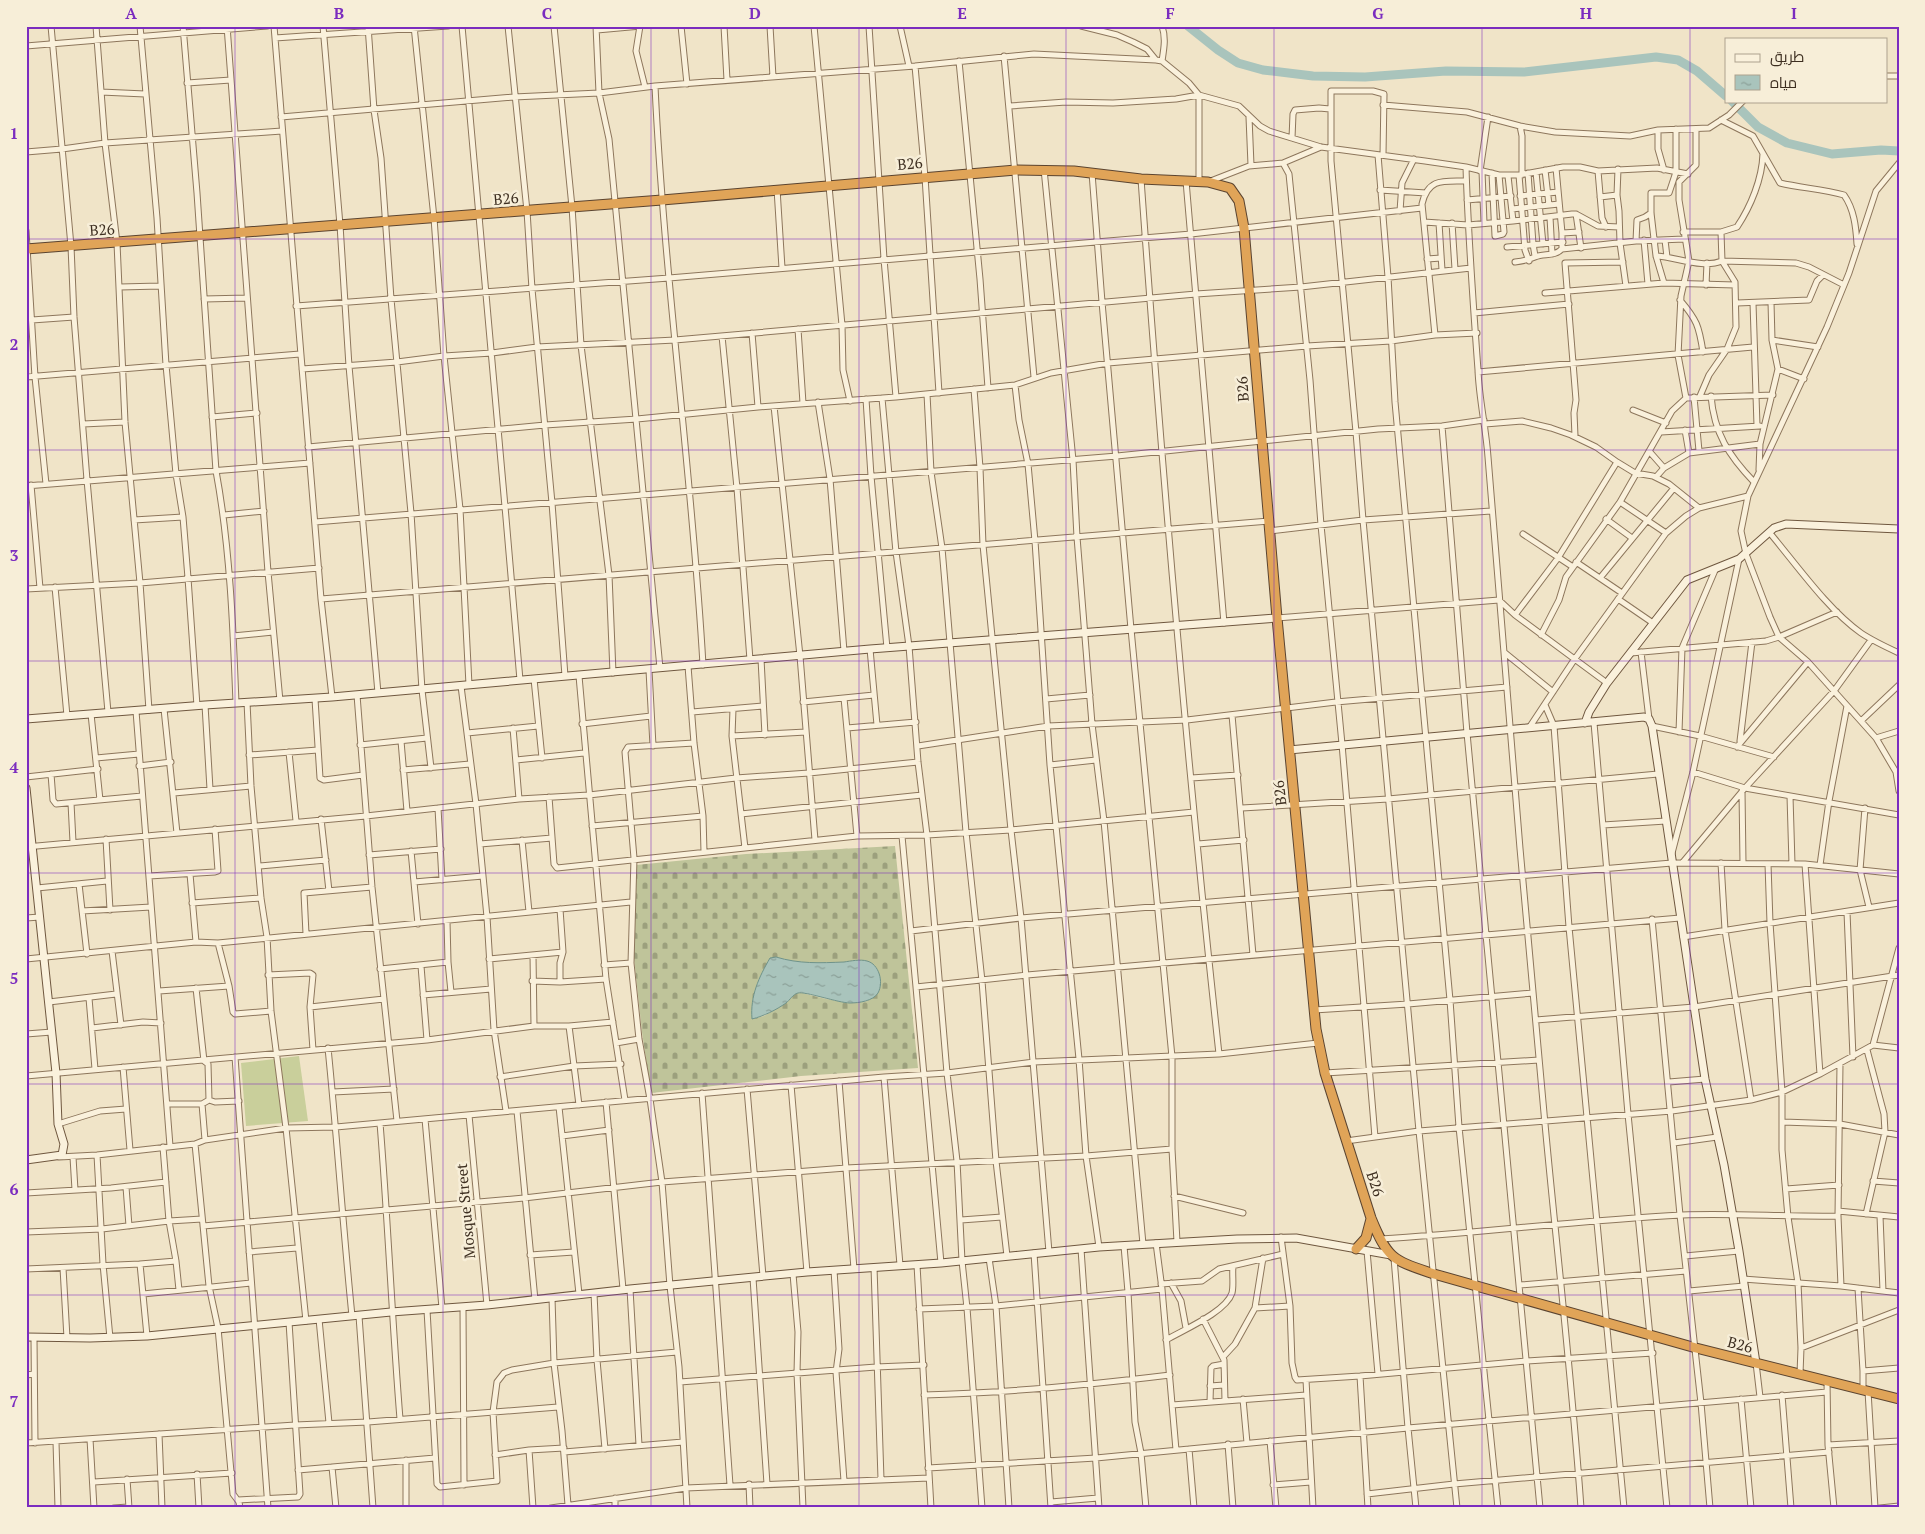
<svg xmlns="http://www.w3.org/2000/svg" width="1925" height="1534" font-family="'PT Serif',Cairo,serif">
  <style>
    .grass { fill: #c9cf9b }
    .cemetery { fill: url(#cemetery-stones); fill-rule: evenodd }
    .water { fill: url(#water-ripples); stroke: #6f938a }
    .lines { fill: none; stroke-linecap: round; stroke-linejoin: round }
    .river { stroke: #a9c4bc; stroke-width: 9 }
    .street-casing { stroke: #8d765c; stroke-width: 7 }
    .secondary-casing { stroke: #6f573f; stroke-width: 9 }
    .highway-casing { stroke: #5b4430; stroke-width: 11 }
    .street { stroke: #faf1dc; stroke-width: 5 }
    .secondary { stroke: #faf1dc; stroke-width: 7 }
    .highway { stroke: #e0a458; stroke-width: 9 }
    .grid { fill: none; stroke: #7b2cbf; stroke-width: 1; stroke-opacity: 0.55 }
    .labels { text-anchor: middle; stroke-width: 5; stroke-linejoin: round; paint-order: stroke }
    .street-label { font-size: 15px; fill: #3d2e20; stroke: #f7eed8 }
    .neatline { fill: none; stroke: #7b2cbf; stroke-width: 2 }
    .grid-label { font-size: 16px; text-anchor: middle; font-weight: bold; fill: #7b2cbf }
  </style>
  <defs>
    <pattern id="cemetery-stones" width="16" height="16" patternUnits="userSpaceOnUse" patternTransform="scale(1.25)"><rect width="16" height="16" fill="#bfc49a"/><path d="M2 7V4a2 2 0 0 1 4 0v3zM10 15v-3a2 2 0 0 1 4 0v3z" fill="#9ca07d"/></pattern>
    <pattern id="water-ripples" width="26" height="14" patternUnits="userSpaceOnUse" patternTransform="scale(1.25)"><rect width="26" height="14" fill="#a9c4bc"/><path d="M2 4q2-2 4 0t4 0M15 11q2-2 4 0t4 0" fill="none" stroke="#8ba098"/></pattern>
  </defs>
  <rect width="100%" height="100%" fill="#f0e4c8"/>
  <!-- grass -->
  <path class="grass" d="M299,1056L308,1121L246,1126L241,1063Z"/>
  <!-- cemetery -->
  <path class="cemetery" d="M895,846L918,1068L801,1076L651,1093L642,1032L633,949L636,865L746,854ZM776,957C805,967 835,962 866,961L868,1001L850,1003L826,999L802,993H796L787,1002L764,1016L752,1019Z"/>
  <!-- water -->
  <path class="water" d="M776,957C799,964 820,963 844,962C851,961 860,959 867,961C879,964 884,982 878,993C873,1001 859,1003 850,1003C839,1003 804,991 798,993C793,994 790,1000 786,1003C776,1010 764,1016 752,1019C750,996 759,977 770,958Z"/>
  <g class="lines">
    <!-- river -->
    <path class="river" d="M1188,26L1218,50L1238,63L1263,70L1313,76L1365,77L1446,71L1524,72L1656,57L1678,60L1697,71L1726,96
      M1732,101L1758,127L1787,143L1832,154L1881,150L1899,151"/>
    <defs>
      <path id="street" d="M51,26L71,246L74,317L87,480L108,712
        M96,26L105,143L117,243L125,422L140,583L149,710
        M140,26L157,218L166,365L176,474L183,517L188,578L197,706
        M183,26L197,193L216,471C230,547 233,625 236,703
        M227,26L268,572L280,701
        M274,26L321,599L332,697
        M323,26L340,225L349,366L378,693
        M368,26L374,110L381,158L391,299L411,513L422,690L431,768
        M414,26L434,218L444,356L460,509L469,685
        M462,26C483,244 501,462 520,680
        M508,26L527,211L532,289L552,503L565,676
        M554,26L572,207L581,345L609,575L613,673
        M596,26L599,93L609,139L660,668
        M640,26L636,51L645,87
        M681,26L687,84
        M724,26L727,80
        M770,26L773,77
        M814,26L842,325L843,370L850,401
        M869,26L884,259L896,397
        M900,26L909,66
        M1081,26L1117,35L1133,42L1147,49L1156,60L1162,61L1189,83L1199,95V181
        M1162,26C1166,38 1164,48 1162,61
        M597,30L641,26
        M275,38L448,26
        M26,46L267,26
        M1004,56L1034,377
        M959,61L980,279L988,388
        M915,66L925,177L939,393
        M1886,76H1899
        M187,83L231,80
        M655,86C664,279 692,471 703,665
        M101,92L145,94
        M1383,105L1467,112L1520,126L1555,132L1630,136L1658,130L1709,128L1729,115L1743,101
        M1010,106L1066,102L1113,103L1176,99L1199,95L1239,106L1260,126L1269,131L1321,147L1425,161L1466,167L1499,175H1519L1563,167H1580L1598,171L1657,168L1688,174
        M281,117L514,97L599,93L655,86L915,66L1034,54L1156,60
        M1249,117L1251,165
        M1721,120L1753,136L1780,183C1801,188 1823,189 1844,195C1854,209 1856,227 1857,244
        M1520,126L1522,136V175
        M1658,130V149L1664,170
        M1292,138L1293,114L1295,110L1319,108L1330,109
        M26,152L62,149L105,143L282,131
        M1378,155L1388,277L1395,402L1450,1000L1459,1127L1498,1508
        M1383,155L1384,94L1373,91H1331V161L1356,432L1363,520L1419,1131L1457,1508
        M1283,163L1289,174L1291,194L1310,380L1321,525L1342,744L1375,1137
        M1899,163L1876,191L1849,273L1827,327L1748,496L1741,531L1746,554L1770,617L1779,637L1808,662L1876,738L1896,772L1899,791
        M1466,167C1468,235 1473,302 1478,370C1479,399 1486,428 1488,457C1505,679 1524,902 1545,1124C1557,1252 1572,1380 1581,1508
        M1044,169L1073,460L1077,537L1092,724L1104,821L1143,1244
        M1618,169L1617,195L1619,211L1620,243L1626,286
        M1545,170L1549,205
        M1480,171L1488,117
        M1482,171L1484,223
        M1598,171L1602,218L1606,227
        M1536,172L1543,244
        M1092,173L1102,302L1131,629L1172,1057V1149L1177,1242
        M1492,173L1495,236L1503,234L1504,232L1499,175
        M1528,173L1533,244L1535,256
        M1519,175L1525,250L1529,261
        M1508,176L1513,221
        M1141,179C1162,471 1187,763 1219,1054
        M1186,181L1224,623
        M1208,182L1249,166L1283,163L1321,147
        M777,189L782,268
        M1380,190L1426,193
        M1520,196L1558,192
        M1600,197L1617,195
        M1467,200L1511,196
        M1512,209L1559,204
        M1400,211L1402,183L1414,159
        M1576,214L1581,248
        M1550,217L1552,254
        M1424,222L1468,225L1513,221L1572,214H1576L1598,226L1619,227
        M1439,223L1442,270
        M1452,223L1455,269
        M26,231L35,377L46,484
        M1683,232H1721
        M1562,233L1579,232
        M1644,240L1648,284
        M1665,240L1667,257
        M1636,241L1637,220L1645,217L1651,213
        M1507,247L1563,242
        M1562,249L1636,241L1684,239
        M1656,256C1677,257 1702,269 1722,261L1796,263L1809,267L1844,285
        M1427,259L1441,258
        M1515,262C1524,261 1528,260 1535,257C1544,253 1554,257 1562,249V233L1556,168
        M1664,283L1656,256L1651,213V193H1669L1676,172V129
        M1706,285L1707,263
        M120,287L160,286
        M1545,293L1664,283L1735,285
        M204,299L247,298
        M1680,300C1697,320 1699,326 1703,352
        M1737,303L1809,300L1817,281L1823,275
        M1753,303L1757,426
        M296,306L669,278L1191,234L1422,208
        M1474,313L1569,304
        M32,320L74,317
        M798,329L803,403
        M752,333L758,407
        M1435,335L1422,204C1428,178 1443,181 1466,181
        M722,336L737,488L750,660
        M1772,340L1818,347
        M302,369L397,362L444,356L492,353L537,347L675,340L1196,294L1301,287L1471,268
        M1778,369L1804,379
        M1478,372L1753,347
        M26,377L300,354
        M1015,385L1019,420L1028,464L1035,541L1050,765L1079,1059L1086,1156L1099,1247
        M974,389L980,468L983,545L1011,830L1021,918L1049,1252
        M927,394L931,472L942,548L966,832L982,981L996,1161L1007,1256
        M1700,396L1709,375L1727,349L1736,327L1735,282L1722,261L1721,232L1737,227C1751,206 1762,179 1763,154
        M1711,396C1714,433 1729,456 1754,482
        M1694,397L1699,451
        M882,398L896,552L909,646L918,762L927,835L947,1073L957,1161L962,1261L967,1308L982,1508
        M1686,398L1678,355L1681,296L1689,261L1679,200V182L1696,165V129
        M866,399L871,476L887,648
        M818,402L830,479L844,651
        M774,406L800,656L815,840
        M1633,410L1666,423
        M212,417L257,413
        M83,424L125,422
        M1485,424L1522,421L1551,428L1571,435L1596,447L1617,462L1635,473L1653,476L1669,484L1699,508
        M1442,426L1467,733L1540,1508
        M1685,430L1689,453
        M1661,432L1760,426
        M1575,436L1574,413L1576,400L1565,263L1623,262
        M308,447L545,425L637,419L758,407L896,397L1015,385L1051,373L1108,363L1307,346L1391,341L1435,335L1477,333
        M1649,451L1664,468
        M1759,470L1760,444L1778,369L1772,340L1771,302
        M1656,477L1664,468L1689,453L1760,444
        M31,485L40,588
        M26,486L310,463
        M1620,502L1666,533
        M224,515L264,511
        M1606,519L1632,538
        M134,520L183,517
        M315,522L1117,456L1378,429L1442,426L1484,420
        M1269,531L1363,520L1491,511
        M1769,532C1796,564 1828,610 1861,633C1873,641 1886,647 1899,653
        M1523,534L1573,567
        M1576,562L1622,593
        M1600,578L1674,488
        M55,587L67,716
        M26,589L140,583L319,568
        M321,599L1269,521
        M1618,599L1653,623
        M1515,615L1558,558L1617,462
        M1277,618L1499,600L1515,615L1607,683
        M1541,635L1559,600L1566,577L1620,502L1672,411L1686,398L1773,395
        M233,636L273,632
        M870,649L877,725
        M1641,652L1649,719
        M1505,653L1553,692
        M1631,653L1766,641L1779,637L1837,612
        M761,659L765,735
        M688,666L694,743L703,816L704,852
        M649,670L653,746
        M579,676L606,979L625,1100
        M534,679L542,758
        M461,686L476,804L487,917L494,1030L506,1111
        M357,695L372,887L397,1121
        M844,698L857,836
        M315,699L320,778L324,780L363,775
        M1046,699L1090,695
        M247,702L251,786L261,898L267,937L271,1011L286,1128L306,1321
        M803,702L874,695
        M205,705L210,789
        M1545,705L1554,726L1569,927L1624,1508
        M164,709L177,833
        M733,709L732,736L745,848
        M136,711L170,1146
        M692,712L763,706
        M91,714L100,800
        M1232,715L1253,955
        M1861,721L1899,685
        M1594,723L1628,1114L1667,1508
        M582,724L651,716
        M1652,726L1700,736L1774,757
        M513,728L519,799
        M847,728L916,722
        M1529,728L1574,660L1666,533L1686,516L1699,508L1748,496
        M1679,732L1682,648L1716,568
        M467,733L538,726
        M732,736L806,732
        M1876,738L1899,731
        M401,741L407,811
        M1740,741L1752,642
        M360,745L427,738
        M918,746L1048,726L1187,720L1336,702L1507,687
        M1737,747L1808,662
        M289,752L296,821
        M249,755L318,750
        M96,758L139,754
        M516,760L584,753
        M1050,765L1096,760
        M139,766L171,762
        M403,770L470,764
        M1693,772L1745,788L1899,815
        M51,774L53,800L56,804L142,796
        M26,777L98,769
        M1191,778L1238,775
        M1742,791L1743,863
        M174,793L251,786
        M1790,796L1792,864
        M549,797L554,864L557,868L857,836L927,835L1011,830L1194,812
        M71,803L73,842
        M438,808L442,880
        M1242,808L1388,799L1658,774
        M1865,808L1860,870L1869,907
        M741,814L922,795
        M321,819L329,891
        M1603,825L1666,821
        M592,826L703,816
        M902,836L916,987
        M106,839L110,910
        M522,840L529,912
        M480,844L552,838
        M1198,844L1244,840
        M26,847L366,816L519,799L589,795L736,778L809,773L918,762
        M411,851L418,924
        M1672,853L1693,772L1739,559
        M369,855L441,849
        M1683,862L1745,788L1834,691L1871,640
        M1721,863L1725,930L1751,1100
        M1768,864L1770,923L1782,1092V1150L1788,1217L1798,1283L1801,1348L1800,1374
        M1805,864L1820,1074
        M1820,865L1829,801L1847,706
        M260,866L326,860
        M190,874L196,942
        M149,876L215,872L218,871L215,829
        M414,882L483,876
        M79,884L87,954
        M37,888L107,881
        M192,903L261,898
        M82,911L151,907
        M1847,912L1853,1057
        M26,918L40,917
        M1652,919L1680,1215L1701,1403L1710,1508
        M447,921L448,962L451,992
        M911,931L1021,918L1672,863L1805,864L1899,874
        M306,934L304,893L372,887
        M1683,937L1899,903
        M218,943L229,986L233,1012L235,1014L271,1011
        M112,951L121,1025
        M533,955L534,1026
        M26,959L196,942L218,943L631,902
        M489,959L563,952
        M604,965L631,963
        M421,966L427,1040
        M380,969L448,962
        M268,975L310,973L313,975L310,1007L313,1050
        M532,981L560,982L606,979
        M560,982V963L563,952L560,909
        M196,988L204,1061L208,1064L209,1100
        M159,991L229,986
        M423,995L491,989
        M89,998L95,1069
        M49,1002L116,994
        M310,1007L384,999
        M1314,1010L1408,1004L1533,993
        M1536,1020L1694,1007L1899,975
        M569,1026L579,1105
        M92,1028L143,1022L161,1023
        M26,1034L52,1032
        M616,1043L639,1039
        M1873,1045L1899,948
        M328,1048C337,1137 343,1227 352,1316
        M235,1057L268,1508
        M1840,1064L1838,1216L1841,1286
        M123,1067L130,1150
        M1325,1073L1539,1060
        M26,1076L427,1040L534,1026H569L613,1022
        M500,1077L574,1066L621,1064
        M884,1077L900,1265
        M839,1081L854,1269
        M1669,1082L1705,1079
        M791,1085L807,1272
        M747,1089L763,1276
        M333,1092L394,1089
        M702,1093L730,1485
        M606,1102L623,1289
        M167,1104H202L209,1100L215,1102L239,1101
        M202,1104L205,1140
        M559,1107L579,1294
        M517,1111L535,1300
        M469,1115L487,1305
        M425,1119L442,1308
        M1783,1122L1840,1124L1899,1135
        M380,1123C388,1222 392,1320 400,1419
        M58,1124L100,1111L126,1109
        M562,1136L609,1130
        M1346,1141L1419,1131L1672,1111L1751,1100L1782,1092L1820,1074L1873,1045L1899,1048
        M1674,1143L1717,1137
        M195,1144L209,1286L218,1328L233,1494L239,1502L240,1508
        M97,1155L103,1264L110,1338
        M59,1157L97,1155L195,1144L205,1140L286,1128L336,1127L884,1077L947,1073L1034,1062L1219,1054L1318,1043
        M73,1157L75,1190
        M1873,1181L1899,1183
        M126,1187L129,1226
        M1786,1189L1839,1185
        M26,1193L111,1188L166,1182
        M1174,1196L1243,1213
        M1838,1211L1899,1217
        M1866,1214L1885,1132L1884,1114L1867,1050
        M1880,1216L1883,1291
        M961,1220L1002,1217
        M203,1226L524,1198L662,1182L846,1168L1086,1156L1172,1149
        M26,1232L102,1229L169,1221L202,1219
        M1281,1237L1290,1306L1292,1363L1295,1377L1297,1380L1360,1376L1527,1361L1653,1353
        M1380,1239C1481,1233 1581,1220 1682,1215C1734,1213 1786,1217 1838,1216
        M1156,1243L1162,1289L1176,1450
        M1124,1246L1128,1292L1135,1422L1141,1453L1146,1508
        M1081,1249L1099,1508
        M1367,1251L1378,1374
        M249,1252L297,1248
        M1034,1253L1051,1508
        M530,1255L574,1252
        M1685,1256L1739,1251
        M989,1258L996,1306L1009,1508
        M1394,1258L1408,1428L1416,1508
        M176,1261L179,1290
        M941,1263L916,987L1027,975L1680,918
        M140,1264L147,1336
        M917,1265L931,1508
        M874,1267L881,1479
        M63,1268L67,1338
        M26,1269L140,1264L176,1261L169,1221L163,1147
        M834,1270L839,1349L836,1372L844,1481
        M793,1274L798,1332L797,1373L803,1508
        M753,1278L767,1484
        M1743,1279L1841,1286L1899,1293
        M1171,1283L1181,1301L1186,1328
        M1161,1284L1202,1281L1219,1269L1283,1254
        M1520,1285L1686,1271
        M1858,1288L1863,1371V1390
        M630,1289L639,1445
        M1689,1291L1744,1286
        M594,1293L597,1360L605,1449
        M143,1294L251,1283
        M552,1298L554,1363L562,1431L568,1505
        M463,1307L464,1485
        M1255,1308L1290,1306
        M919,1309L996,1306L1162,1289
        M427,1310L437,1484L440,1487L497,1481L493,1412L497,1382L504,1373L512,1370L554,1363L677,1352
        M359,1316L373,1508
        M319,1319L329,1423
        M1203,1319L1224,1360L1225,1401
        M34,1338L35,1443
        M1166,1340C1183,1330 1226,1312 1232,1293C1234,1285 1232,1275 1233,1266
        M1801,1348L1899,1310
        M1223,1357L1235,1344L1255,1308L1263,1258
        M1756,1363L1760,1397
        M1863,1371L1899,1368
        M26,1375L34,1374
        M1360,1376L1368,1508
        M1306,1380L1313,1508
        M1827,1381L1828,1445L1834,1508
        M680,1382L876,1367L924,1365
        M1210,1386L1224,1385
        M1868,1391L1875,1508
        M924,1395C1006,1393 1088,1385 1170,1375
        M1782,1395L1791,1508
        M1243,1399L1247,1443
        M1741,1399L1751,1508
        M1210,1402L1211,1368L1213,1366L1224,1364
        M1172,1405L1306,1395
        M159,1434L162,1508
        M90,1439L94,1508
        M1270,1441L1276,1508
        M56,1442L58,1508
        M26,1443L295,1425L368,1422L558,1407
        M1228,1444L1233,1508
        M1828,1445L1899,1441
        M1189,1449L1194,1508
        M529,1450L533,1508
        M564,1452L683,1442
        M495,1455L529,1450L564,1448
        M406,1460V1508
        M332,1467L336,1508
        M928,1468L1096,1458L1408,1428L1827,1392
        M298,1470L435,1458
        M197,1474L199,1508
        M127,1479L129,1508
        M94,1482L232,1473
        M749,1484L750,1508
        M1273,1485L1311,1482
        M1367,1494L1454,1484L1829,1452
        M615,1498V1508
        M238,1500L298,1497L300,1494L289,1322
        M1051,1502L1098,1498
        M114,1508L128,1507
        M551,1508L686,1488L929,1478
        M687,1508L679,1367L670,1286L662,1182L650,1099L639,1039L631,963L634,858L625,752L628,747L694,743
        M1880,1508L1899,1506"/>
      <path id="secondary" d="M26,719L205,705L332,697L870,649L1277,618
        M1585,723L1589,712L1607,683L1687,580L1739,559L1774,528L1786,524L1899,529
        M1289,750L1644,717L1649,719L1652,726L1705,1079L1724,1165L1739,1251L1756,1363
        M26,788L56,1073L58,1124L64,1144L62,1155L26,1160
        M26,1337L90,1338L147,1336L391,1312L487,1305L630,1289L807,1272L941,1263L1099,1247L1237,1239L1296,1238L1391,1255"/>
      <path id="highway" d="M26,249L662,200L1016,170L1074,171L1141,179L1208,182L1230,188L1239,201L1244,228L1277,618L1316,1029L1325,1073L1371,1218C1388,1260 1393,1260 1434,1274L1696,1348L1899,1399
        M1356,1249L1366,1238L1371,1219"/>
    </defs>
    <!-- street casing -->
    <use href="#street" class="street-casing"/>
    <!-- secondary casing -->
    <use href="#secondary" class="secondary-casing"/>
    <!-- highway casing -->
    <use href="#highway" class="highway-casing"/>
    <!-- street -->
    <use href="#street" class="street"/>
    <!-- secondary -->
    <use href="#secondary" class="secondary"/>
    <!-- highway -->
    <use href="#highway" class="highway"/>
  </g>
  <!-- grid -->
  <path class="grid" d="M235,26V1508M443,26V1508M651,26V1508M859,26V1508M1066,26V1508M1274,26V1508M1482,26V1508M1690,26V1508M26,239H1899M26,450H1899M26,661H1899M26,873H1899M26,1084H1899M26,1295H1899"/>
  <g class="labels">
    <!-- street labels -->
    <g class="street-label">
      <text transform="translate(910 164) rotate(-5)" y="5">B26</text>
      <text transform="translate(506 199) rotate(-5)" y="5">B26</text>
      <text transform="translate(102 230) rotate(-4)" y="5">B26</text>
      <text transform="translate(1243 389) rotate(-94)" y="5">B26</text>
      <text transform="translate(1280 793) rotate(-97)" y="5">B26</text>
      <text transform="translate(1375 1184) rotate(72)" y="5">B26</text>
      <text transform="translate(466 1211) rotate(-95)" y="5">Mosque Street</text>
      <text transform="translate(1740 1345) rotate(15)" y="5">B26</text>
    </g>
  </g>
  <!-- border -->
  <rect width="1925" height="1534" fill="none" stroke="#f7eed8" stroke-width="55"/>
  <!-- legend -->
  <rect x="1725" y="38" width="162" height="65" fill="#f7eed8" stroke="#ada18e"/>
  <rect x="1735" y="54" width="25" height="8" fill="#faf1dc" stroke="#ada18e"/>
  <text x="1770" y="62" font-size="15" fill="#3d2e20">طريق</text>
  <rect x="1735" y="75" width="25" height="15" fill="url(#water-ripples)" stroke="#ada18e"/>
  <text x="1770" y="88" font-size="15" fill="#3d2e20">مياه</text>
  <rect x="28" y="28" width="1870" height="1478" class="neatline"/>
  <g class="grid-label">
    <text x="131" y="19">A</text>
    <text x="339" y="19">B</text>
    <text x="547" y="19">C</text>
    <text x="755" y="19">D</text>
    <text x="962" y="19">E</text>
    <text x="1170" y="19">F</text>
    <text x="1378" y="19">G</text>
    <text x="1586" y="19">H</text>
    <text x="1794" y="19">I</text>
    <text x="14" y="139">1</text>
    <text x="14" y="350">2</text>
    <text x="14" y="561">3</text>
    <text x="14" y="773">4</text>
    <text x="14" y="984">5</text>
    <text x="14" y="1195">6</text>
    <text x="14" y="1407">7</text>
  </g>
</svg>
